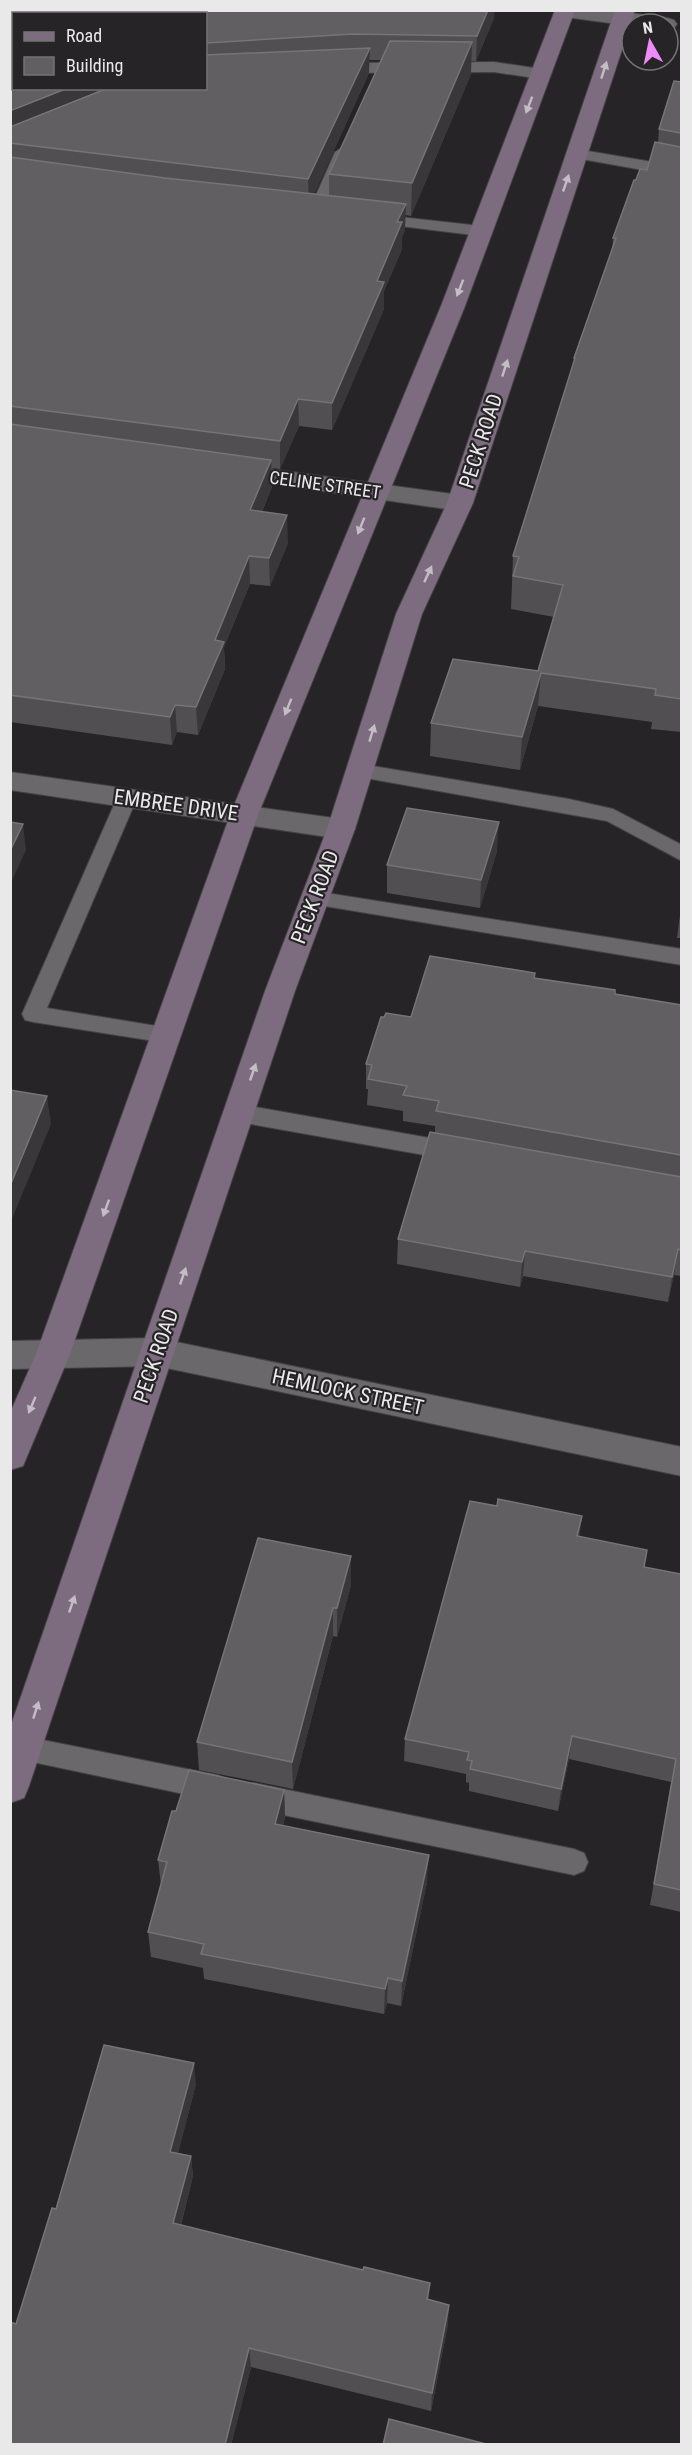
<svg xmlns="http://www.w3.org/2000/svg" width="692" height="2455" font-family="'Roboto Condensed',sans-serif">
  <style>
    .green { fill: #512956 }
    .lines { fill: none; stroke-linecap: round; stroke-linejoin: round }
    .lane-casing { stroke: #444244; stroke-width: 2 }
    .street-casing { stroke: #444244; stroke-width: 2 }
    .secondary-casing { stroke: #444244; stroke-width: 2 }
    .lane { fill: #6a686a; fill-rule: evenodd }
    .street { fill: #6a686a; fill-rule: evenodd }
    .secondary { fill: #7d6c7f; fill-rule: evenodd }
    .wall { fill: #514f51; fill-rule: evenodd }
    .shaded-wall { fill: #393739 }
    .building { fill: #615f61; stroke: #767576; stroke-width: 1.5 }
    .oneway { fill: #c4bdc5 }
    .labels { text-anchor: middle; stroke-width: 4.5; stroke-linejoin: round; paint-order: stroke }
    .far-street-label { font-size: 18px; fill: #eae9ea; stroke: #262426 }
    .street-label { font-size: 21px; fill: #eae9ea; stroke: #262426 }
  </style>
  <rect width="100%" height="100%" fill="#262426"/>
  <!-- green -->
  <path class="green" d="M11,11H528L206,20V14H14V80L11,81Z"/>
  <g class="lines">
    <defs>
      <path id="lane" d="M494,62L541,69L549,74L541,79L494,72L337,73L329,68L337,63Z
        M343,147L351,152L324,213L316,218L310,216L308,213L335,152Z
        M576,149L682,167V177L570,157L568,154Z
        M373,214L481,226L489,231L481,236L367,222L365,219Z
        M361,764L569,799L613,809L682,845V861L607,821L354,776L351,771L354,766Z
        M127,791L134,793L137,798L47,1008L175,1029L178,1035L175,1041L167,1043L33,1022L25,1020L22,1014L117,798L120,793Z
        M314,891L682,949V965L306,903L303,898L306,893Z
        M239,1104L458,1143L466,1146L470,1152L466,1158L458,1161L239,1122L231,1119L227,1113L231,1107Z
        M23,1736L217,1775L227,1779L231,1788L227,1797L217,1801L23,1760L13,1757L10,1745L13,1739Z
        M254,1783L574,1849L584,1853L588,1862L584,1871L574,1875L254,1809L244,1805L240,1796L244,1787Z"/>
      <path id="street" d="M555,10H609L667,18L674,20L677,24L674,28L668,30V24L632,26L565,17L558,15Z
        M226,463L460,495L469,498L473,503L469,508L460,511L217,476L213,471L217,466Z
        M10,772L341,819L351,822L355,829L351,836L341,839L10,790Z
        M157,1338L682,1447V1476L157,1366L10,1369V1341Z"/>
      <path id="secondary" d="M555,10H575L465,306L258,815L70,1354L23,1466L10,1470V1413L36,1354L230,815L441,306Z
        M615,10H635L473,503L422,614L355,829L295,991L29,1786L24,1798L10,1803V1728L265,991L327,829L396,614L447,503Z"/>
    </defs>
    <!-- lane casing -->
    <use href="#lane" class="lane-casing"/>
    <!-- street casing -->
    <use href="#street" class="street-casing"/>
    <!-- secondary casing -->
    <use href="#secondary" class="secondary-casing"/>
    <!-- lane -->
    <use href="#lane" class="lane"/>
    <!-- street -->
    <use href="#street" class="street"/>
    <!-- secondary -->
    <use href="#secondary" class="secondary"/>
  </g>
  <!-- wall -->
  <path class="wall" d="M206,14L494,18L476,61H471V74L411,216L405,215V230L402,237V249L384,291V309L332,430L299,426L280,469L272,468V487L262,512L288,543L270,586L250,584L224,647L225,669L198,735L177,732L172,745L10,722V57L206,88ZM369,60H381L329,174V195L314,194L369,73Z
    M681,82V732L651,729L652,722L538,706L520,770L430,756L431,723L538,671L554,617L511,609L513,556L573,366L574,358L612,252L613,238L636,180L647,170L658,143L659,129Z
    M497,851L480,908L387,893V865Z
    M681,907V938H677Z
    M535,973V978L615,994L681,1005V1276L674,1275L668,1302L523,1276L520,1287L397,1264L398,1239L435,1133V1126L403,1121V1111L367,1105L368,1089H366V1064L411,1017Z
    M497,1506L582,1516L579,1537L645,1567L681,1574V1912L650,1905L671,1782L569,1759L558,1811L469,1791V1783L466,1782V1774L404,1761L405,1739Z
    M351,1556V1585L337,1637L333,1636L293,1789L199,1770L197,1742Z
    M284,1790L285,1817L283,1826L427,1882L401,2006L387,2003L384,2014L204,1979L203,1968L151,1957L148,1932L161,1885L158,1860L176,1811Z
    M196,2084L178,2153L191,2156L193,2176L181,2225L429,2299L448,2324L431,2411L251,2367L231,2445H10L16,2324L56,2209Z"/>
  <!-- shaded-wall -->
  <path class="shaded-wall" d="M488,10H495L494,18L476,61L477,36Z
    M472,42L471,74L411,216L412,183Z
    M370,48L369,73L309,206L308,179Z
    M68,88H136L10,138V111Z
    M406,204L405,230L402,237V249L384,291V309L332,430V403L377,281L397,222Z
    M298,399L299,426L280,469V441Z
    M271,460L272,487L251,537L250,510Z
    M287,515L288,543L270,586L269,558Z
    M249,556L250,584L224,647L225,669L198,735L196,707L215,640Z
    M541,673L538,706L520,770L522,737Z
    M175,705L177,732L172,745L170,717Z
    M499,822L497,851L480,908L481,880Z
    M23,824L26,850L10,885V851Z
    M47,1096L51,1124L10,1224V1186Z
    M678,1249L674,1275L668,1302L672,1277Z
    M525,1251L523,1276L520,1287L522,1262Z
    M582,1516L579,1540L577,1536Z
    M351,1556V1585L337,1637V1608Z
    M333,1608V1636L293,1789L292,1762Z
    M572,1736L569,1759L558,1811L561,1789Z
    M284,1790L285,1817L276,1851L275,1824Z
    M429,1855L427,1882L401,2006L402,1981Z
    M388,1978L387,2003L384,2014L385,1989Z
    M194,2063L196,2084L173,2172L170,2152Z
    M191,2156L193,2176L176,2243L173,2223Z
    M430,2283L429,2302L427,2299Z
    M449,2305L448,2324L431,2411L432,2393Z
    M249,2348L251,2367L231,2445H225Z"/>
  <!-- building -->
  <path class="building" d="M147,10H488L477,36L353,34L206,43V14H139Z
    M390,41L472,42L412,183L329,174Z
    M370,48L308,179L10,143V127L108,88H206V55Z
    M14,56V88H68L10,111V57Z
    M674,81L681,82V133L659,129Z
    M655,142L681,147V699L655,695L656,689L541,673L522,737L431,723L453,659L538,671L563,585L513,576L519,557L513,556L575,358H574L616,238H613L634,180H636L640,169L647,170Z
    M10,157L165,178L406,204L397,222H402L377,281L384,282L332,403L298,399L280,441L10,406Z
    M10,424L271,460L250,510L287,515L269,558L249,556L215,640L224,642L196,707L175,705L170,717L10,695Z
    M407,808L499,822L481,880L387,865Z
    M10,822L23,824L10,851Z
    M430,956L535,973L534,978L615,990V994L681,1005V1155L436,1111L439,1101L403,1095L407,1086L368,1079L372,1065L366,1064L381,1017H384L386,1013L411,1017Z
    M10,1090L47,1096L10,1186Z
    M430,1132L681,1177V1250L678,1249L672,1277L525,1251L522,1262L398,1239Z
    M498,1499L582,1516L577,1536L647,1550L644,1567L681,1574V1890L654,1884L676,1759L572,1736L561,1789L470,1769L472,1761L467,1760L469,1752L405,1739L470,1501L497,1506Z
    M258,1538L351,1556L337,1608H333L292,1762L197,1742Z
    M189,1770L284,1790L275,1824L429,1855L402,1981L388,1978L385,1989L201,1954L204,1944L148,1932L167,1862L158,1860L172,1811H176Z
    M104,2045L194,2063L170,2152L191,2156L173,2223L363,2270L364,2267L430,2283L427,2299L449,2305L432,2393L249,2348L225,2445H10V2322L16,2324L52,2208L56,2209Z
    M389,2419L490,2445H383Z"/>
  <!-- one-way arrows -->
  <defs><path id="oneway-solid" d="M-6-.8H1V-3.2L6.5 0L1 3.2V.8H-6Z" transform="scale(1.5)"/></defs>
  <g class="oneway">
    <use href="#oneway-solid" transform="translate(604 70) rotate(-72)"/>
    <use href="#oneway-solid" transform="translate(529 105) rotate(111)"/>
    <use href="#oneway-solid" transform="translate(566 183) rotate(-71)"/>
    <use href="#oneway-solid" transform="translate(460 288) rotate(111)"/>
    <use href="#oneway-solid" transform="translate(505 368) rotate(-72)"/>
    <use href="#oneway-solid" transform="translate(361 526) rotate(112)"/>
    <use href="#oneway-solid" transform="translate(428 574) rotate(-65)"/>
    <use href="#oneway-solid" transform="translate(288 707) rotate(112)"/>
    <use href="#oneway-solid" transform="translate(372 733) rotate(-73)"/>
    <use href="#oneway-solid" transform="translate(253 1072) rotate(-71)"/>
    <use href="#oneway-solid" transform="translate(106 1208) rotate(110)"/>
    <use href="#oneway-solid" transform="translate(183 1276) rotate(-71)"/>
    <use href="#oneway-solid" transform="translate(32 1405) rotate(113)"/>
    <use href="#oneway-solid" transform="translate(72 1604) rotate(-71)"/>
    <use href="#oneway-solid" transform="translate(36 1710) rotate(-72)"/>
  </g>
  <g class="labels">
    <!-- far-street labels -->
    <g class="far-street-label">
      <text transform="translate(325 485) rotate(8)" y="6">CELINE STREET</text>
    </g>
    <!-- street labels -->
    <g class="street-label">
      <text transform="translate(481 441) rotate(-72)" y="7">PECK ROAD</text>
      <text transform="translate(176 805) rotate(8)" y="7">EMBREE DRIVE</text>
      <text transform="translate(315 897) rotate(-69)" y="7">PECK ROAD</text>
      <text transform="translate(156 1356) rotate(-71)" y="7">PECK ROAD</text>
      <text transform="translate(348 1392) rotate(12)" y="7">HEMLOCK STREET</text>
    </g>
  </g>
  <!-- border -->
  <rect width="692" height="2455" fill="none" stroke="#eae9ea" stroke-width="24"/>
  <!-- legend -->
  <rect x="12" y="12" width="195" height="78" fill="#262426" stroke="#747374" stroke-width="1.5"/>
  <rect x="24" y="32" width="30" height="9" fill="#7d6c7f" stroke="#747374" stroke-width="1.5"/>
  <text x="66" y="42" font-size="18" fill="#eae9ea">Road</text>
  <rect x="24" y="57" width="30" height="18" fill="#615f61" stroke="#747374" stroke-width="1.5"/>
  <text x="66" y="72" font-size="18" fill="#eae9ea">Building</text>
  <!-- north arrow -->
  <g transform="translate(650 42) rotate(351)"><circle r="28" fill="#262426" stroke="#747374" stroke-width="1.5"/>
  <path d="M0-4.5L10 22L0 15L-10 22Z" fill="#ed8cf9"/>
  <text y="-9" font-size="16" font-weight="bold" text-anchor="middle" fill="#eae9ea">N</text>
  </g>
</svg>
